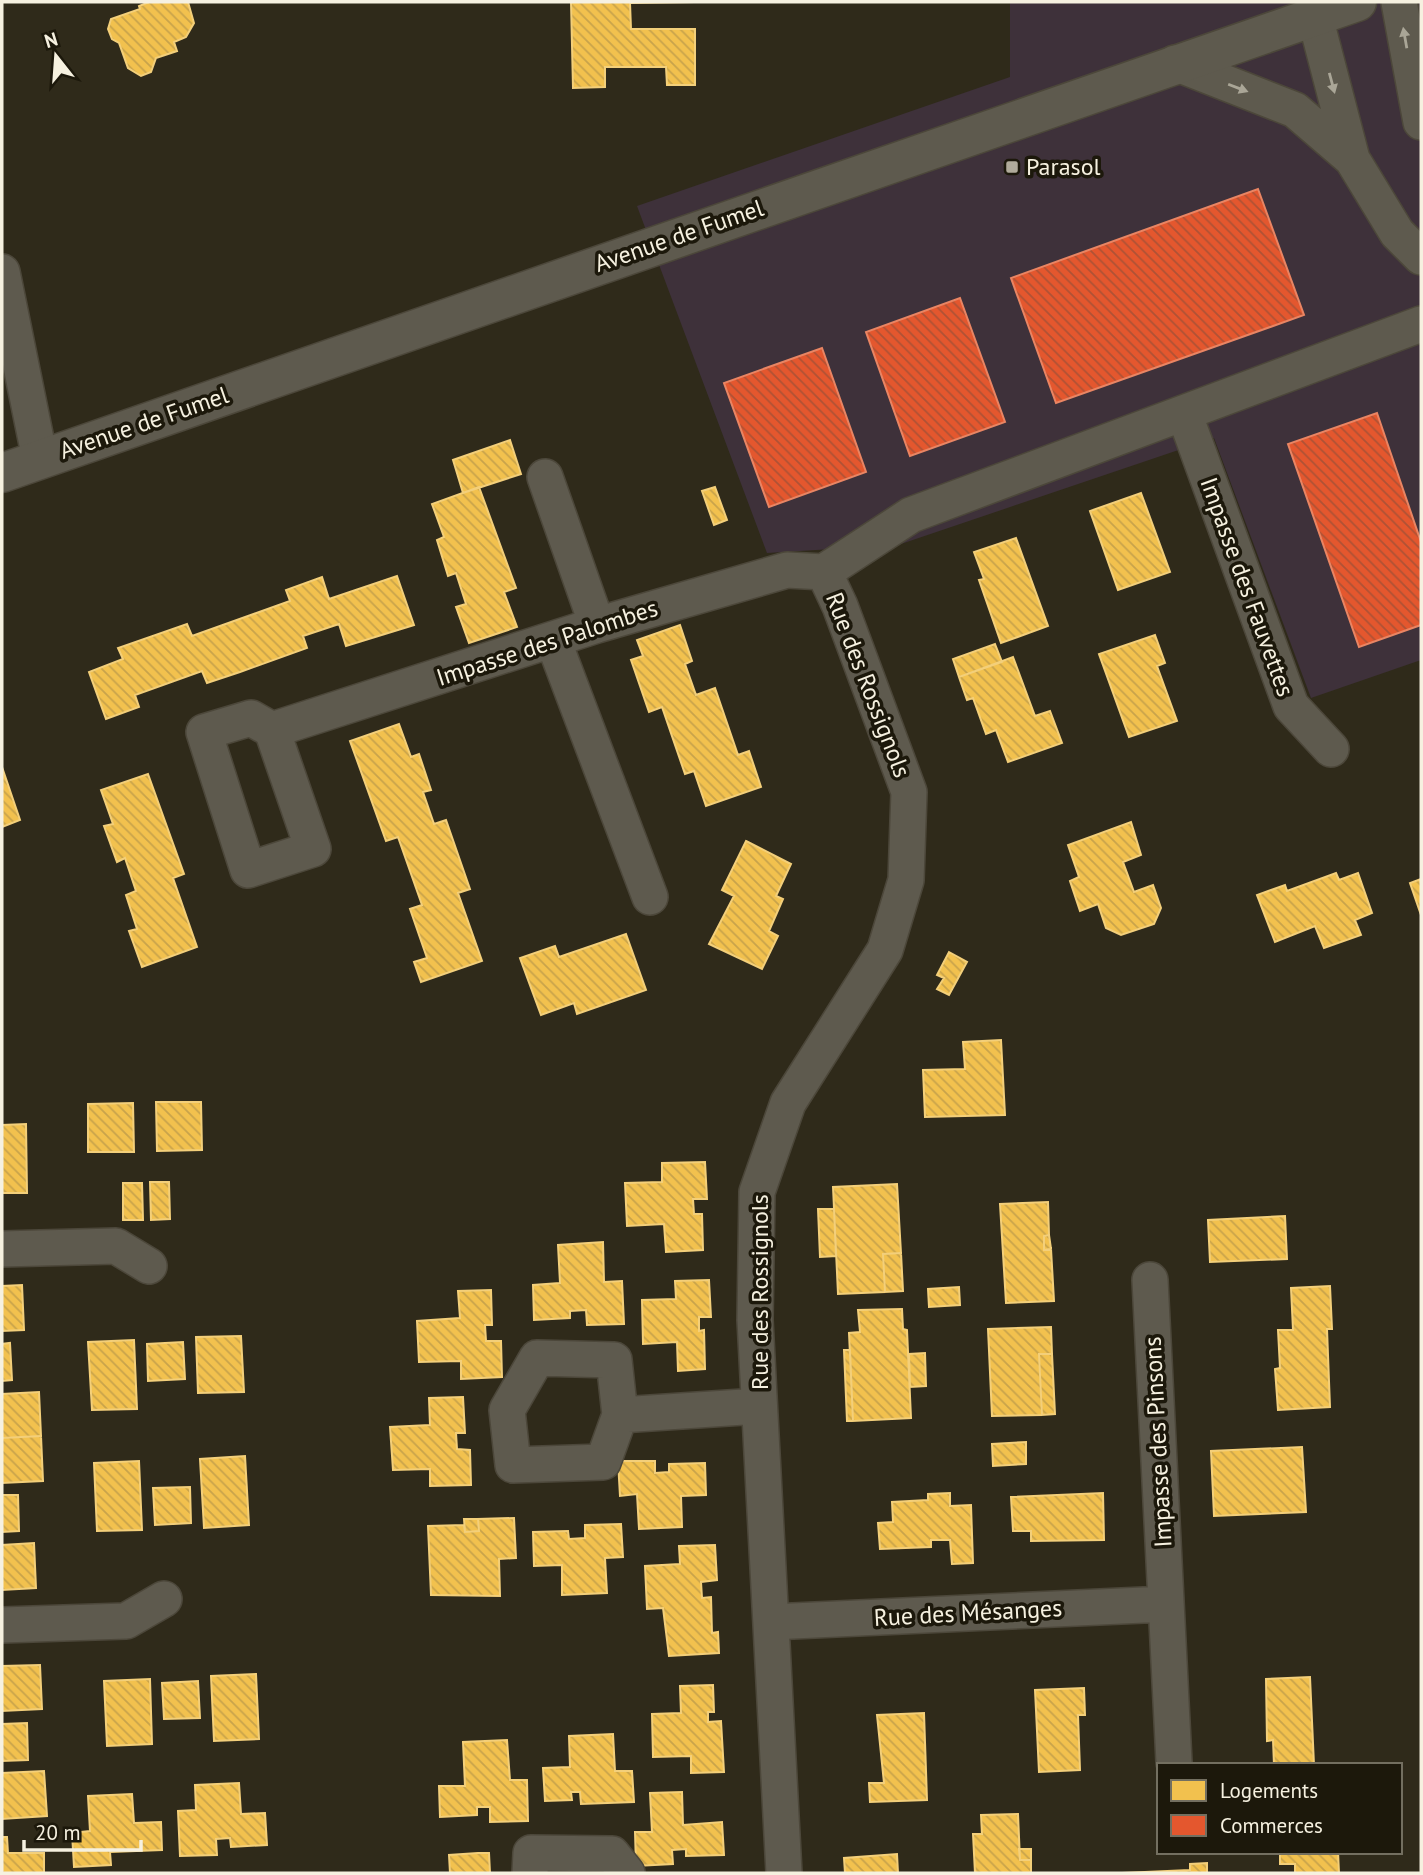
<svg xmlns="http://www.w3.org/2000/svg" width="1423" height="1875" font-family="'PT Sans',sans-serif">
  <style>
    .commercial { fill: #3e313a }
    .homes { fill: url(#homes-back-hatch); stroke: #f3cf7a; stroke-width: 2 }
    .shops { fill: url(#shops-back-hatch); stroke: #e98563; stroke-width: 2 }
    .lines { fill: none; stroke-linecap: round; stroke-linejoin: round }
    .street-casing { stroke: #4c473a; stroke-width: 38 }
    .secondary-casing { stroke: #4c473a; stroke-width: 41 }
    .street { stroke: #5e5a4e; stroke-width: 35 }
    .secondary { stroke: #5e5a4e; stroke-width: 38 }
    .oneway { fill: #aaa697 }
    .poi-dot { fill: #b0ab9b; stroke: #1c180b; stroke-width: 2.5 }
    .labels { text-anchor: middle; stroke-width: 7; stroke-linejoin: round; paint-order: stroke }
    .poi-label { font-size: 24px; fill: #f6f1e0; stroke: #1c180b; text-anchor: start }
    .street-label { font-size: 24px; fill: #f6f1e0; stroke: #1c180b }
  </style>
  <defs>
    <pattern id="homes-back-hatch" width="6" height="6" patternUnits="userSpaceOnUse" patternTransform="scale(1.75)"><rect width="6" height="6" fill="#f2c14e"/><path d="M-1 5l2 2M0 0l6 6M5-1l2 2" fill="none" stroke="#c8a34b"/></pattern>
    <pattern id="shops-back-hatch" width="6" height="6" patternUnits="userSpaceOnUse" patternTransform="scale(1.75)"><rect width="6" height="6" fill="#e4572e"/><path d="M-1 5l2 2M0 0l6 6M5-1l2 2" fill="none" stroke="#ae5235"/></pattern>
  </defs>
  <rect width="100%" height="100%" fill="#2f2a1a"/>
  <!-- commercial -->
  <path class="commercial" d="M1010,2H1421V660L1311,698L1214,438L898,545L767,553L637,206L1010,77Z"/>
  <!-- homes -->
  <path class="homes" d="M149,2H188L194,23L186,37L174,42L177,51L156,58L151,72L141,76L128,68L119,43L112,39L108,29L111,19L140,9L139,6Z
    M571,2H695L630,3L631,29H695V85H667L666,67H605V87L573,88Z
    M510,440L521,474L463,493L453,460Z
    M479,487L516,588L504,592L517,627L469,643L456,607L466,604L456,573L448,576L437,540L444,537L432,504Z
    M715,487L727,520L714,525L702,491Z
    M1141,493L1170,572L1118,590L1090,511Z
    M1016,538L1048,626L1001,643L979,580L984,579L974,552Z
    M397,576L414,625L346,646L339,624L303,636L307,648L240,672L207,683L202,671L135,695L139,707L106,719L89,672L123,659L118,648L187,624L192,636L290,601L286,590L322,577L329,599Z
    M680,625L692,661L685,664L696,695L715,688L738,755L749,751L761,787L706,806L694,771L685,774L662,707L649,712L631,660L643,656L637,640Z
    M1155,635L1165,663L1157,666L1177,721L1129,737L1099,654Z
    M995,644L1002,662L959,677L953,659Z
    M1013,657L1035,716L1050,711L1062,743L1008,762L996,730L986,734L973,698L967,700L959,677Z
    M399,724L411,757L419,754L431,790L423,792L434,824L446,820L470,889L458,893L482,961L421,982L414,962L427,958L410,909L422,905L398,837L386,841L350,741Z
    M2,767L20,820L2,827Z
    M148,774L184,874L173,878L197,947L142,967L129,931L137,929L126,895L136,891L125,858L117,862L104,826L113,824L101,790Z
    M1131,822L1141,855L1123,862L1134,892L1153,885L1161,908L1154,924L1121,935L1106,928L1098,904L1080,911L1070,881L1079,877L1068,845Z
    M746,841L791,864L776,896L783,899L769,931L778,936L762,969L709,944L734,896L722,890Z
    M1336,873L1339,880L1358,873L1372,913L1355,920L1361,935L1324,948L1315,926L1275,942L1257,895L1285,885L1287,891Z
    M1421,879V915L1410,883Z
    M626,934L646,990L577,1014L574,1003L541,1015L520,958L555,946L559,957Z
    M949,952L967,962L949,995L937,989L944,978L937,975Z
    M1001,1040L1005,1115L925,1117L923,1070L965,1069L963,1042Z
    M156,1102H201L202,1150L157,1151Z
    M133,1103L134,1152H88V1104Z
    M26,1124L27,1193H2V1125Z
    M705,1162L707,1199H693L694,1214H702L703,1250L666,1252L664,1224L627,1226L625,1183L662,1182V1163Z
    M150,1182H169L170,1219L151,1220Z
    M123,1183H142L143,1220H123Z
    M897,1184L901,1253L883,1254L885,1292L838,1294L833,1187Z
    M1048,1202L1049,1235L1044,1236V1250L1051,1249L1054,1301L1006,1303L1000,1204Z
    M818,1209H834L836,1256L820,1257Z
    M1285,1216L1287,1259L1210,1262L1208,1220Z
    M1049,1235L1051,1249L1044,1250V1236Z
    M603,1242L604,1282L622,1281L624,1324L587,1325L586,1310L570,1311V1318L534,1320L533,1285L560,1283L558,1245Z
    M901,1253L903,1291L885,1292L883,1254Z
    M709,1280L711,1317H699V1331L704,1330L705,1369L678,1371L677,1342L643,1344L642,1300L676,1299L675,1281Z
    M22,1285L24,1330L2,1331V1286Z
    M1330,1286L1332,1329H1327L1330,1407L1278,1410L1275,1369L1280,1368L1278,1330H1293L1291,1288Z
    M959,1287L960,1305L929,1307L928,1289Z
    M491,1290L492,1325H485L486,1341H501L502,1377L461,1379V1361L419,1362L417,1321L460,1318L458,1291Z
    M902,1309L903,1329L907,1330L911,1418L853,1421L849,1333L860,1332L858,1310Z
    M1051,1327L1052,1354H1039L1042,1415L992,1416L988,1329Z
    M241,1336L244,1392L198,1393L196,1337Z
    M134,1340L137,1409L92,1410L88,1342Z
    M183,1342L185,1379L148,1381L147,1344Z
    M10,1343L12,1380L2,1381V1344Z
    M844,1350H850L853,1421H847Z
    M925,1353L926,1386L910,1387L909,1354Z
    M1039,1354H1052L1055,1414L1042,1415Z
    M39,1392L41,1436L2,1438V1394Z
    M463,1397L465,1433H456L457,1449L470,1450L471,1485L430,1486V1469L393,1470L390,1427L430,1425L429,1398Z
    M41,1436L43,1481L2,1483V1438Z
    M1026,1442V1464L993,1466L992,1444Z
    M1302,1447L1306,1512L1214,1516L1211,1451Z
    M245,1456L249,1525L204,1528L200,1459Z
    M139,1461L142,1530L97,1531L94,1463Z
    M618,1461H655V1473L669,1472V1464L705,1463L706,1495L681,1496L682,1527L639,1529L637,1494L620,1496Z
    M190,1487L191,1523L155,1525L153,1488Z
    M950,1493V1506L971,1505L973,1563L952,1564L950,1540H931V1547L880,1549L878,1523L893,1522L892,1502L928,1500V1494Z
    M1103,1493L1104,1540L1031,1541V1531H1013L1011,1497Z
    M2,1495H18L19,1531L2,1532Z
    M514,1518L516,1558L499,1559L500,1596L431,1595L428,1526L464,1525L465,1532L479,1531L478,1519Z
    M464,1519H478L479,1531L465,1532Z
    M621,1524L623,1557L605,1558L607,1593L562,1595V1565L534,1566L533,1532L568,1531L569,1539L585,1538V1525Z
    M34,1543L36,1588L2,1590V1545Z
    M715,1545L717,1580L701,1582L702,1598L711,1597L712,1633L718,1632L719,1653L669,1656L663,1608L647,1609L645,1566L680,1564L679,1546Z
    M40,1665L42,1709L2,1711V1666Z
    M256,1674L259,1739L214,1741L211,1676Z
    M1310,1677L1314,1765H1274L1273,1740L1267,1741L1266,1679Z
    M150,1679L152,1744L107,1746L104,1681Z
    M198,1681L200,1718L164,1719L162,1683Z
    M713,1685L714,1712H708V1722L721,1721L724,1772L691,1773V1756L653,1757L652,1714L681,1713L680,1686Z
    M1084,1688L1085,1715H1078L1080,1770L1039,1772L1035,1690Z
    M924,1713L927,1800L870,1802L869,1783H884L877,1715Z
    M27,1723L28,1760L2,1761V1724Z
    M613,1734L615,1771H632L634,1802L581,1804L580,1792H571L572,1800L545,1801L543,1768L570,1767L569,1736Z
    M507,1740L510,1780H527L528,1821L490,1822V1807H477V1815L440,1817L439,1786H465L463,1742Z
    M44,1771L47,1816L2,1819V1773Z
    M239,1783L241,1814L265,1813L267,1845L231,1847L230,1838L216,1839L217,1855L180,1856L178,1811L196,1810L195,1785Z
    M682,1792L683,1825L722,1822L724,1855L686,1856V1849L672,1850L673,1864L636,1866L635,1832H652L650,1793Z
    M132,1794L134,1823L161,1822L162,1850L110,1852L111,1865L74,1867L72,1833L90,1831L88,1796Z
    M1018,1814L1020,1860H1031V1873H975L973,1834H982L981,1815Z
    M2,1837H7L8,1853H44V1873H2Z
    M1019,1849H1031V1860H1020Z
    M1280,1852H1338L1339,1873H1295V1864H1280Z
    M478,1853H489L490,1873H435H450L449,1855Z
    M897,1854L898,1873H845L844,1858Z
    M1207,1863V1873H1122L1190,1870V1864Z"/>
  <!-- shops -->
  <path class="shops" d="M1258,189L1304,315L1056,403L1011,278Z
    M960,298L1005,422L910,456L866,332Z
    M822,348L866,472L769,507L724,383Z
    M1377,413L1421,542V625L1359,647L1288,444Z"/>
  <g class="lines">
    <defs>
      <path id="street" d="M1399,2L1421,122
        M1315,17L1352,159L1397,233L1421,257
        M1175,63L1295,110L1352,159
        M2,272L40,459
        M1184,413L1291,706L1331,749
        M545,477L597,625
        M553,640L650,897
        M272,730L251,718L204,732L248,870L313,849L272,730L597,625L787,570L824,572
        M2,1249L116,1246L149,1266
        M1150,1280L1174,1762
        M620,1415L603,1462L513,1465L507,1410L537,1358L614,1360L620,1415L759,1406
        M771,1622L1166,1604
        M2,1625L126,1621L164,1599
        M530,1873L531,1853L612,1854L627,1873
        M784,1873L755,1320L757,1192L788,1103L885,950L906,880L909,792L840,606L824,572L911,515L1421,324"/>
      <path id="secondary" d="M2,473L1357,2"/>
    </defs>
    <!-- street casing -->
    <use href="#street" class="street-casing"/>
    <!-- secondary casing -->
    <use href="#secondary" class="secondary-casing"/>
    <!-- street -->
    <use href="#street" class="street"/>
    <!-- secondary -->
    <use href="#secondary" class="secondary"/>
  </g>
  <!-- one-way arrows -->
  <defs><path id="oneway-solid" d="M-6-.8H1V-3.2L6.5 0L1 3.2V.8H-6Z" transform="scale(1.75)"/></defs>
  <g class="oneway">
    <use href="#oneway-solid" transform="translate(1405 38) rotate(-100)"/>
    <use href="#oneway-solid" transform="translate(1332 83) rotate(75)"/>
    <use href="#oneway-solid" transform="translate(1238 88) rotate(21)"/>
  </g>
  <!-- markers -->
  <rect class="poi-dot" x="1005" y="160" width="14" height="14" rx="3.5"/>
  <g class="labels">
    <!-- poi labels -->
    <g class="poi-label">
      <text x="1026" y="175">Parasol</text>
    </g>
    <!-- street labels -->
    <g class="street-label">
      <text transform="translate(679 236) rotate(-19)" y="8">Avenue de Fumel</text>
      <text transform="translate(144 423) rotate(-19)" y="8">Avenue de Fumel</text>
      <text transform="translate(1247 587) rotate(70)" y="8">Impasse des Fauvettes</text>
      <text transform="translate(547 643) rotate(-18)" y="8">Impasse des Palombes</text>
      <text transform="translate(868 685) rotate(69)" y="8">Rue des Rossignols</text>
      <text transform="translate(760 1292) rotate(-90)" y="8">Rue des Rossignols</text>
      <text transform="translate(1158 1442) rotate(-93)" y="8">Impasse des Pinsons</text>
      <text transform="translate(968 1613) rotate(-3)" y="8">Rue des Mésanges</text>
    </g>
  </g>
  <!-- border -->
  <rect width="1423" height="1875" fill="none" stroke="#f6f1e0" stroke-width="7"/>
  <!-- legend -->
  <rect x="1157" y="1763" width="245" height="91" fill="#1c180b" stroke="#736f60" stroke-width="2"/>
  <rect x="1171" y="1780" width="35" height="21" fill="#f2c14e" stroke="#736f60" stroke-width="2"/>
  <text x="1220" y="1798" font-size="21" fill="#f6f1e0">Logements</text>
  <rect x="1171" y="1815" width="35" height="21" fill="#e4572e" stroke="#736f60" stroke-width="2"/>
  <text x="1220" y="1833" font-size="21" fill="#f6f1e0">Commerces</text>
  <!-- north arrow -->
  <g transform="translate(56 56) rotate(343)" stroke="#1c180b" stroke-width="5" paint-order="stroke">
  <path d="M0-5L12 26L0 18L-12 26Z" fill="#f6f1e0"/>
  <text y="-10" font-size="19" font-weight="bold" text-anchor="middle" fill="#f6f1e0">N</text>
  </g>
  <!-- scale -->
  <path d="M24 1840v10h117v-10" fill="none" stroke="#f6f1e0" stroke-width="3.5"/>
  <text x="35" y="1840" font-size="21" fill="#f6f1e0" stroke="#1c180b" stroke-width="5" paint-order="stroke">20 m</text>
</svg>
